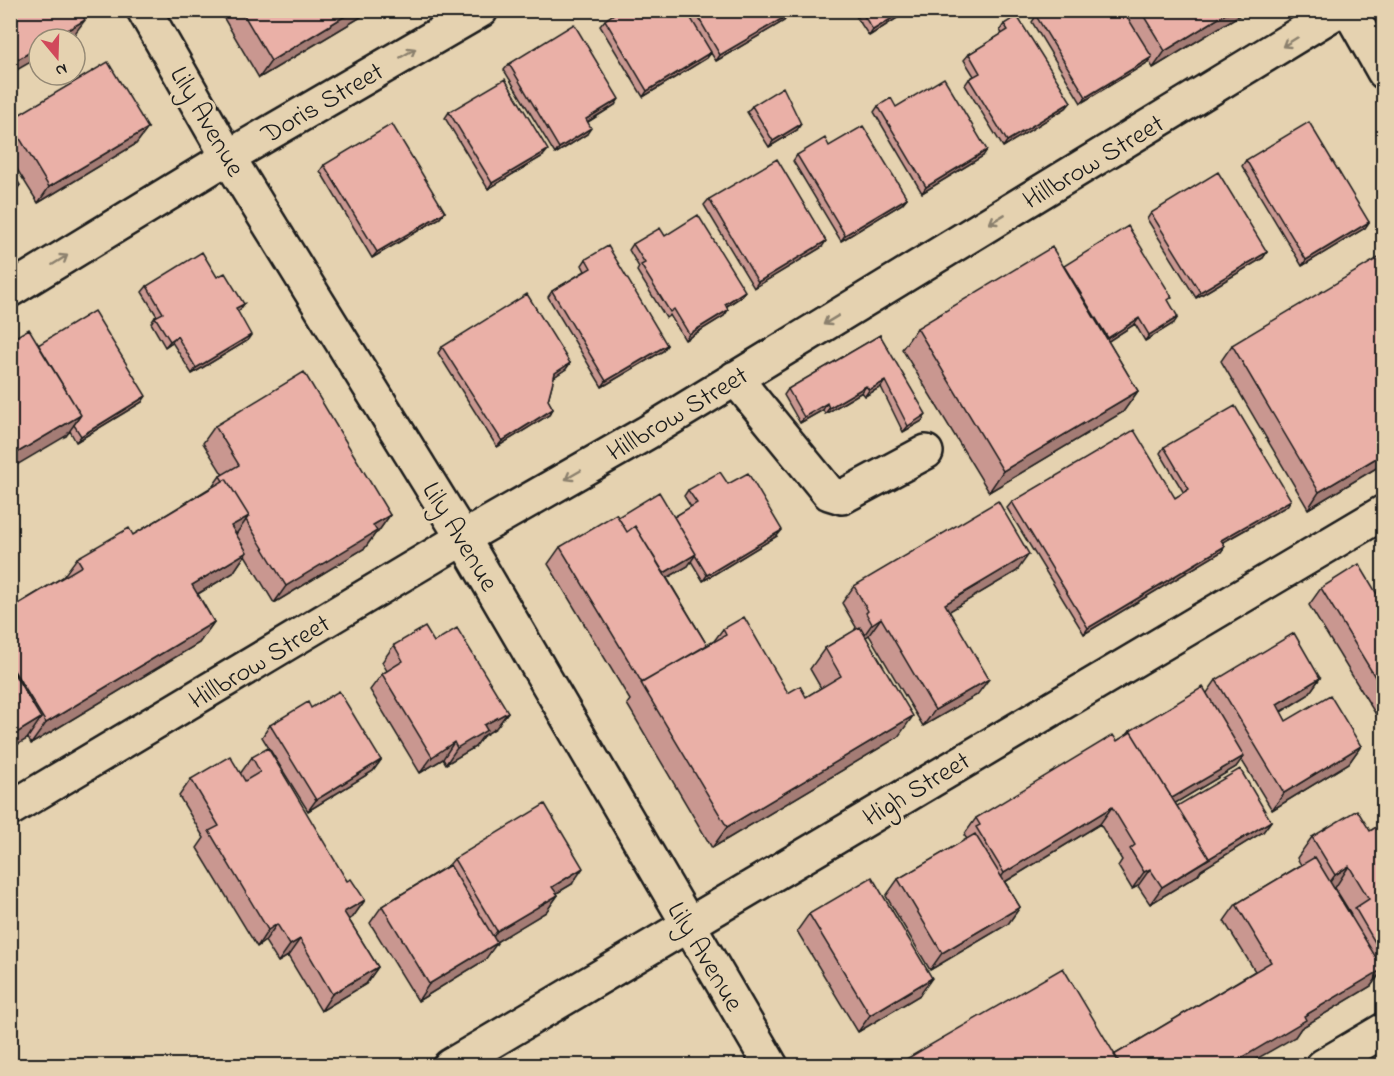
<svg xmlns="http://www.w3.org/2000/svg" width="1394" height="1076" font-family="'Indie Flower',sans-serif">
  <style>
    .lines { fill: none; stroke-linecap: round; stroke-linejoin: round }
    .minor-casing { stroke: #1c1c1c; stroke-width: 38 }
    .minor { stroke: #e5d2b0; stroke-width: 33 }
    .wall { fill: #c99790; stroke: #1c1c1c; stroke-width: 1.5; fill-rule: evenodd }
    .shaded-wall { fill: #a47b75; stroke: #1c1c1c; stroke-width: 1.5 }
    .building { fill: #eab0a7; stroke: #1c1c1c; stroke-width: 1.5 }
    .oneway { stroke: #8b806d }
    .labels { text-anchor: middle; stroke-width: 6; stroke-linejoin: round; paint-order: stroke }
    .street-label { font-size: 27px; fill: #1c1c1c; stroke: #e5d2b0 }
  </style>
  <rect width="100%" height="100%" fill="#e5d2b0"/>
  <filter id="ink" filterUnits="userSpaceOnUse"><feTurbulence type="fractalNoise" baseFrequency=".0167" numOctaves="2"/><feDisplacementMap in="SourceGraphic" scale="12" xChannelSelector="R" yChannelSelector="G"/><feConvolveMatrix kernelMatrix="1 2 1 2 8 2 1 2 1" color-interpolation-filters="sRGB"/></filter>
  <g filter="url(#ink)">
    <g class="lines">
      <defs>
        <path id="minor" d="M144,10L228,157L463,538L771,1066
          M1349,10L1384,72
          M10,290L228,157L481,10
          M735,378L829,493L842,497L926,452
          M10,809L463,538L648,432L1339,10
          M450,1066L1384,512
          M1323,1066L1384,1030"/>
      </defs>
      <!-- minor casing -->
      <use href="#minor" class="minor-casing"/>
      <!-- minor -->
      <use href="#minor" class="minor"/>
    </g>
    <!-- wall -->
    <path class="wall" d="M219,10H365L361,17L259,78Z
      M620,10H785L788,15L784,21L716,61L711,53L707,58L643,97L600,26L605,20Z
      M852,10H906L902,15L869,36Z
      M1045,10H1248L1153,68L1149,61L1147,63L1081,103L1032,22L1036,16Z
      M1004,24L1071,102L1066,108L1003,147L965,85L969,79L974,76L964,60L969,54L1002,34L1000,30Z
      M509,64L615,105L588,122L587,134L555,154L504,70Z
      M752,106L797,130L769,147L747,112Z
      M878,106L896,107L983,156L922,193L874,112Z
      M449,112L543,156L488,189L445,118Z
      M10,120L148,128L136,144L38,203L10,158Z
      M829,146L907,198L902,204L841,241L793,161L797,155Z
      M1246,160L1369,222L1365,228L1302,266L1242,166Z
      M324,165L445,212L440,218L372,258L320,171Z
      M709,199L822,247L754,288L704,205Z
      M1151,213L1267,252L1263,258L1196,298L1147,219Z
      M665,236L741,297L726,307L728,310L724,316L685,340L670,315L666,318L637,271L639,267L629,250L633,244Z
      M586,259L667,345L663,351L602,387L548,297L552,291L585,271L582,265Z
      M1063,266L1169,302L1174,323L1145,341L1135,324L1108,341L1138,391L1123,412L989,492L902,349L917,328Z
      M217,277L240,310L237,311L247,341L192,374L172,342L165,347L151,323L155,317L157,316L142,292L147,286Z
      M880,335L922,421L903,432L881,387L865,396L862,392L825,414L823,410L800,423L784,395L788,389Z
      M38,345L142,402L76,442L70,431L66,436Z
      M1232,345L1383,464L1308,509L1221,361Z
      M442,347L570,363L566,369L554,377L548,400L553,409L549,415L497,447L438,353Z
      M215,426L390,515L378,532L375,534L365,548L274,603L245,555L233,573L198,594L214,622L199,643L31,744L28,738L10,749V609L63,577L77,558L133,535L213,486L220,476L223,475L203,443Z
      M1164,447L1287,506L1222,543L1225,546L1221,552L1084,634L1007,508L1012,502L1175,498L1184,493L1160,453Z
      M728,484L777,536L703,581L691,561L688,566L667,578L707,645L714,641L723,629L788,693L806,697L821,688L810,669L825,648L854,631L856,627L842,603L854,586L1017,571L949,611L977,695L923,726L869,635L866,637L898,737L712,848L627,704L630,700L548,564L560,547L618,517H674L691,507L684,496L688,490Z
      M1321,588L1381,599L1383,595V726L1309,605Z
      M434,642L508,712L496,728L483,736L475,747L446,764L443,759L420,773L370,690L382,674L387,671L382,662L394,645Z
      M1320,678L1308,695L1281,712L1286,721L1361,746L1349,763L1272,810L1241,759L1236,767L1175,803L1177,806L1271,821L1263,832L1201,870L1198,875L1150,904L1138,886L1132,889L1118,866L1122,860L1100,824L1005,882L1020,907L1008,924L930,970L886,896L898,879L967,839L964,835L976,818L1117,741L1127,735L1130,731L1207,693L1216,680Z
      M270,725L381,760L373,771L308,811L262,737Z
      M252,757L347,881L365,900L353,917L349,920L378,967L366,984L321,1011L288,956L278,962L265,941L257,947L197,848L204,838L179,796L191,779L240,774Z
      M1383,823V970L1381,972L1371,986L1301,1028L1295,1037L1114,1055L1255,971L1224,921L1236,904L1301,865L1297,858L1312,837L1370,831ZM1334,888H1335L1351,914L1350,915Z
      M454,859L572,884L557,893L558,895L546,912L496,942L485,960L418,1001L370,923L382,906L449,865Z
      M809,914L920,995L858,1032L797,931Z"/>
    <!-- shaded-wall -->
    <path class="shaded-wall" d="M355,10H365L361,17L259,78L271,61Z
      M905,10H906L902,15L869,36L873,30Z
      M1232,10H1248L1153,68L1165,51Z
      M788,15L784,21L716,61L720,55Z
      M85,20L73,36L68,39H52Z
      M39,47V57L10,74V64Z
      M711,52L707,58L643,97L647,91Z
      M1152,57L1147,63L1081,103L1086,97Z
      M619,99L615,105L582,125L586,119Z
      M1071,102L1066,108L1003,147L1007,141Z
      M801,124L797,130L769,147L773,141Z
      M148,128L136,144L38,203L49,187Z
      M591,128L587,134L555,154L559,148Z
      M548,150L543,156L488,189L492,183Z
      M987,150L983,156L922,193L926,187Z
      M20,185L16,191L10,195V191Z
      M907,198L902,204L841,241L845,235Z
      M445,212L440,218L372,258L377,252Z
      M1369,222L1365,228L1302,266L1306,260Z
      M826,241L822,247L754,288L758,282Z
      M1267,252L1263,258L1196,298L1200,292Z
      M745,291L741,297L720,310L725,304Z
      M244,304L240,310L232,314L236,308Z
      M728,310L724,316L685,340L689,334Z
      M1178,317L1174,323L1145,341L1149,335Z
      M1139,318L1135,324L1104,344L1108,338Z
      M251,335L247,341L192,374L196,368Z
      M177,336L172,342L165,347L170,341Z
      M667,345L663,351L602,387L606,381Z
      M570,363L566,369L551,379L555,373Z
      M885,381L881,387L865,396L869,390Z
      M866,386L862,392L825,414L829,408Z
      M1138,391L1123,412L989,492L1003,471Z
      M146,396L142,402L76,442L81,436Z
      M827,403L823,410L800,423L804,417Z
      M553,409L549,415L497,447L502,441Z
      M926,414L922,421L903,432L908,426Z
      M81,415L66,436L10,469V457Z
      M1383,454V464L1308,509L1319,492Z
      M1291,500L1287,506L1216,546L1221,540Z
      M390,515L378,532L375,534L365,548L274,603L286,586L373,525Z
      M249,516L234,537L231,526Z
      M782,530L777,536L703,581L707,575Z
      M1225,546L1221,552L1084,634L1088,628Z
      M247,552L233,573L177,606L192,585Z
      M696,554L688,566L651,587L659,576Z
      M1029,554L1017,571L933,621L945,604Z
      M881,618L869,635L860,641L872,624Z
      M214,622L199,643L31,744L46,723Z
      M1320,678L1308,695L1265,721L1277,704Z
      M989,679L977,695L923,726L935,710Z
      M508,712L496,728L483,736L475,747L446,764L457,748L484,725Z
      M913,716L898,737L712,848L727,827Z
      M41,718L27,739L10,749V737Z
      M454,742L443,759L420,773L432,757Z
      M1361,746L1349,763L1272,810L1284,793Z
      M1244,756L1236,767L1162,811L1170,799Z
      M381,760L373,771L308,811L316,800Z
      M1112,807L1100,824L993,889L1004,873Z
      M1271,821L1263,832L1201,870L1198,875L1150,904L1162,887Z
      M1349,866L1335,888L1320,896L1335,875Z
      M583,868L572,884L540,903L552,887Z
      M1150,869L1138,886L1132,889L1144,872Z
      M558,895L546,912L486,948L497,931Z
      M365,900L353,917L333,929L344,912Z
      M1020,907L1008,924L930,970L942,953Z
      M277,924L265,941L257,947L268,930Z
      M300,939L288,956L278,962L290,945Z
      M497,943L485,960L418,1001L429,984Z
      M1383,959V970L1381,972L1371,986L1301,1028L1295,1037L1246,1065H1230L1304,1016L1372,975Z
      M378,967L366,984L321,1011L332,994Z
      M932,978L920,995L858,1032L870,1015Z"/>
    <!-- building -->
    <path class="building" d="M10,10H79L85,20L52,39H39V47L10,64Z
      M241,10H355L271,61Z
      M620,10H686L711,52L647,91L605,20Z
      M694,10H785L788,15L720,55Z
      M860,10H905L873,30Z
      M1045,10H1123L1152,57L1086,97L1036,16Z
      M1140,10H1232L1165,51Z
      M1017,16L1071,102L1007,141L969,79L980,73L969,54L1008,30L1004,24Z
      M574,24L619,99L586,119L591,128L559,148L509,64Z
      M108,62L148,128L49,187L10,122V120Z
      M944,78L987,150L926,187L878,106L891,98L896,107Z
      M505,79L548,150L492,183L449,112Z
      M783,87L801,124L773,141L752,106Z
      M1309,122L1369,222L1306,260L1246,160Z
      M392,124L445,212L377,252L324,165Z
      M863,126L907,198L845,235L797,155L825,138L829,146Z
      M777,159L826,241L758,282L709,199Z
      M10,169L20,185L10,191Z
      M1218,172L1267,252L1200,292L1151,213Z
      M698,215L745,291L725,304L728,310L689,334L674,309L670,312L641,265L645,263L633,244L660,228L665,236Z
      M1128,226L1172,297L1168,300L1178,317L1149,335L1139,318L1108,338L1064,266Z
      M608,246L667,345L606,381L552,291L591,268L586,259Z
      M1052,247L1138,391L1003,471L917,328Z
      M202,252L217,277L225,273L244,304L236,308L251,335L196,368L177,336L170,341L155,317L163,313L147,286Z
      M1383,255V454L1319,492L1232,345Z
      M527,294L570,363L555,373L548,400L553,409L502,441L442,347Z
      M94,311L146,396L81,436L74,425L81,415L38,345Z
      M29,329L81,415L10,457V340Z
      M880,335L926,414L908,426L885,381L869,390L866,386L829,408L827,403L804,417L788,389Z
      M304,372L390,515L373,525L377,531L286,586L246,520L249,516L226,479L223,481L220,476L239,465L215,426Z
      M1235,406L1291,500L1221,540L1225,546L1088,628L1012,502L1134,430L1175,498L1189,489L1164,447Z
      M720,472L728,484L748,473L782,530L707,575L695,555L696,554L674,517L697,503L688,490Z
      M226,479L249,516L231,526L247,552L192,585L214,622L46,723L10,664V609L82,566L77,558L129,528L133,535Z
      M659,492L696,554L664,573L635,526L627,532L618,517Z
      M998,501L1029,554L945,604L989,679L935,710L881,618L872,624L866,613L868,611L854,586Z
      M616,514L627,532L635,526L707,645L642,683L560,547Z
      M1359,564L1383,604V690L1321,588Z
      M744,617L788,693L800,686L806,697L841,676L825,648L860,627L913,716L727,827L641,683L726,635L723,629Z
      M425,627L434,642L457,628L508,712L484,725L487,730L457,748L454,742L432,757L382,674L403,661L394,645Z
      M1294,633L1320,678L1277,704L1286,721L1330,695L1361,746L1284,793L1216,680Z
      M10,667L41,718L10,737Z
      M1203,687L1244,756L1172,798L1131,732V733L1130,731Z
      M339,691L381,760L316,800L270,725L308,702L311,708Z
      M1131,732L1209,858L1162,887L1150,869L1144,872L1130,849L1135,845L1112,807L1004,873L976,827L980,825L976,818L1113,735L1117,741Z
      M268,748L347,881L351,879L365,900L344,912L378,967L332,994L300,939L290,945L277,924L268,930L209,831L219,826L191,779L230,756L245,781L260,772L252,757Z
      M1240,769L1271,821L1205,861L1209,858L1177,806Z
      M545,804L583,868L552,887L558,895L497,931L454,859Z
      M1357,810L1370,831L1383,823V956L1355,908L1369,899L1349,866L1335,875L1312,837Z
      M975,834L1020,907L942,953L898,879Z
      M1315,857L1383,969L1304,1016L1306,1020L1230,1065H1121L1114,1055L1271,962L1236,904Z
      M450,865L497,943L429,984L382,906Z
      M872,877L932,978L870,1015L809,914Z
      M1063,968L1121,1065H896Z"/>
    <!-- one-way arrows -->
    <defs><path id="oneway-shaft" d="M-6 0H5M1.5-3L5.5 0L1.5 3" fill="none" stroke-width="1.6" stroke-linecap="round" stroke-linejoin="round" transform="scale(1.5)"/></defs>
    <g class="oneway">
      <use href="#oneway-shaft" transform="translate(1290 42) rotate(148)"/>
      <use href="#oneway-shaft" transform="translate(408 53) rotate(-30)"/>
      <use href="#oneway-shaft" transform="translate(997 219) rotate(149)"/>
      <use href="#oneway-shaft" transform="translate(60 260) rotate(-32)"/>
      <use href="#oneway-shaft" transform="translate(831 320) rotate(149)"/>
      <use href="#oneway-shaft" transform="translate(573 475) rotate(150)"/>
    </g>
  </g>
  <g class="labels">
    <!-- street labels -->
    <g class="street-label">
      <text transform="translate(322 102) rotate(-30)" y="9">Doris Street</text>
      <text transform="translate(208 121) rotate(60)" y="9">Lily Avenue</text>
      <text transform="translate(1093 161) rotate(-31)" y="9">Hillbrow Street</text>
      <text transform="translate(677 413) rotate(-31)" y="9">Hillbrow Street</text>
      <text transform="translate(461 536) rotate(59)" y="9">Lily Avenue</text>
      <text transform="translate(259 661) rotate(-31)" y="9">Hillbrow Street</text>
      <text transform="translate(916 788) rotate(-31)" y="9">High Street</text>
      <text transform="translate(706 956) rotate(59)" y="9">Lily Avenue</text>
    </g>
  </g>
  <!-- margin -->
  <rect width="1394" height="1076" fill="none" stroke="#e5d2b0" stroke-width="36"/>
  <rect x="18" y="18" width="1358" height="1040" fill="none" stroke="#1c1c1c" stroke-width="2" filter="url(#ink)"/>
  <!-- north arrow -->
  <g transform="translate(57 57) rotate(161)"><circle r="28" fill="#e5d2b0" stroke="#958975" stroke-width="1.5"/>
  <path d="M0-4.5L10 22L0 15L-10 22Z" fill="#d1495b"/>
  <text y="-9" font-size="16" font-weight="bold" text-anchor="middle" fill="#1c1c1c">N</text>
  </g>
</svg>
